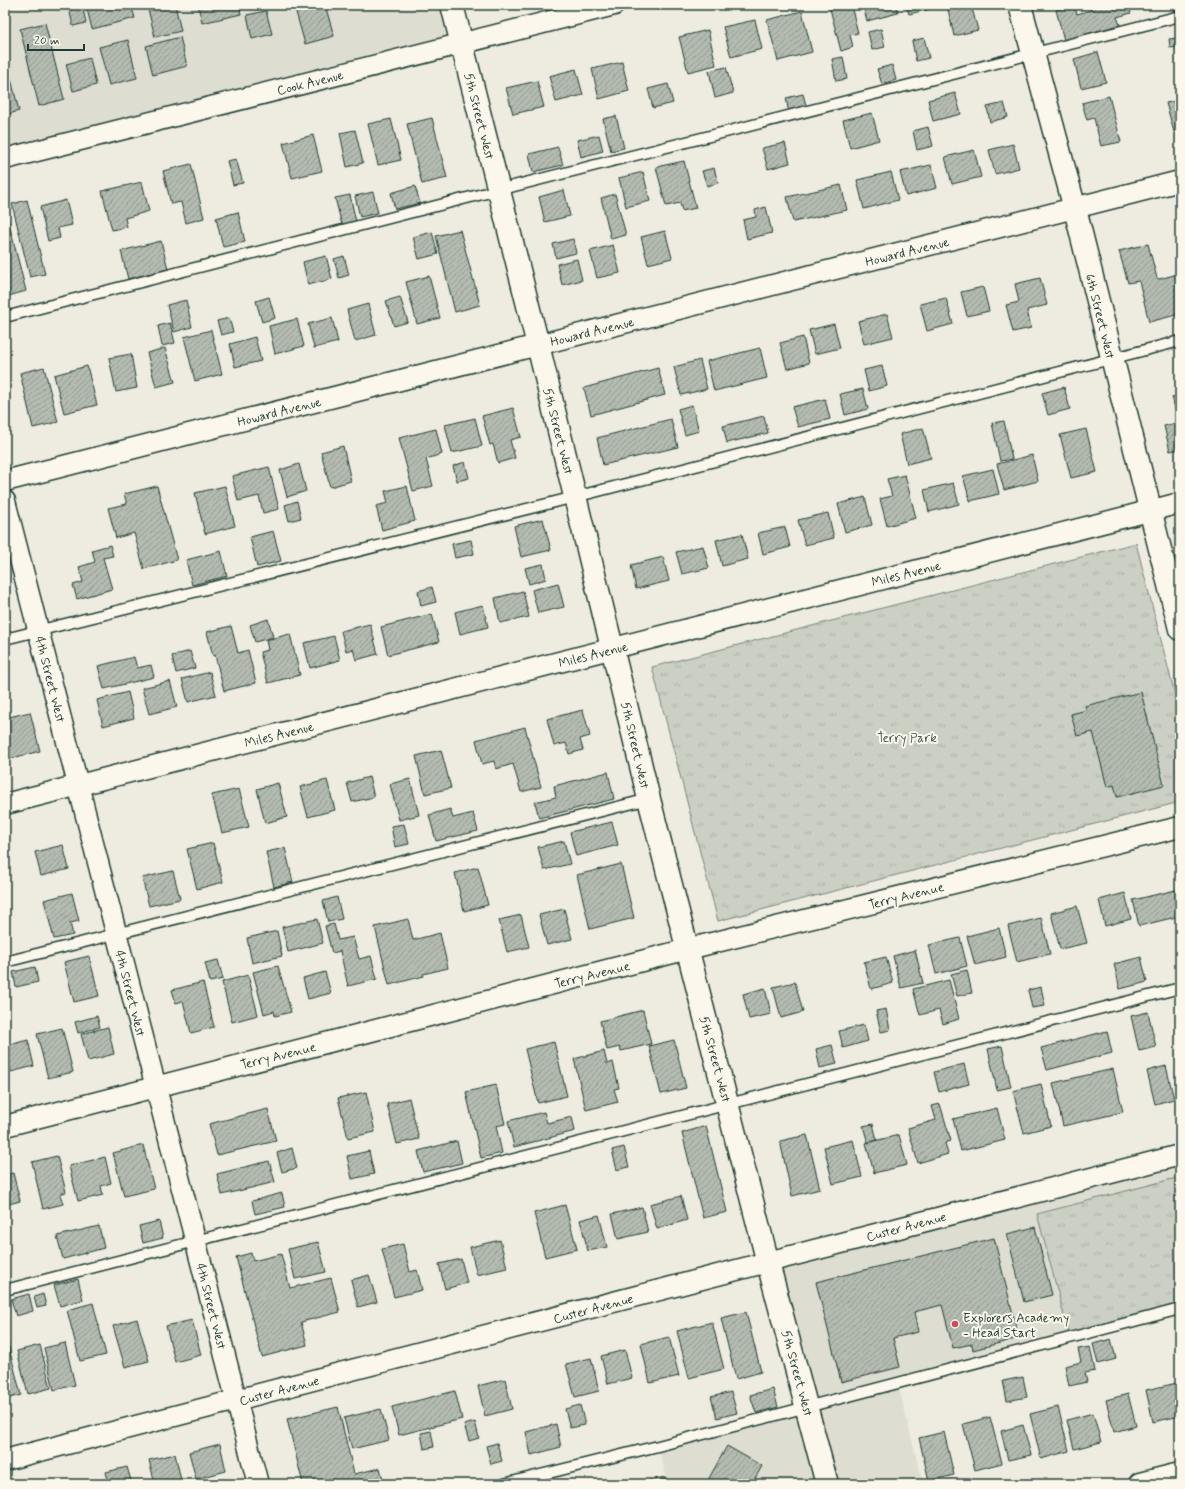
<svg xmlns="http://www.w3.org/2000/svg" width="1185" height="1489" font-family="Mynerve,sans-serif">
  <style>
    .built { fill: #ddddd2 }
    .park { fill: url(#park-tufts); stroke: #75867c }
    .building { fill: url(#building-hatch); stroke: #1f3d34 }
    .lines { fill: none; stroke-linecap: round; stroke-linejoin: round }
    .lane-casing { stroke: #1f3d34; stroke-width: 13 }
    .street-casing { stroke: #1f3d34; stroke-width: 23 }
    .secondary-casing { stroke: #1f3d34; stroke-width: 25 }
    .lane { stroke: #fbf7ec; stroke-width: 10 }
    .street { stroke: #fbf7ec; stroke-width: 20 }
    .secondary { stroke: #fbf7ec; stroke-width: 22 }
    .poi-dot { fill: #d1495b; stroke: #fbf7ec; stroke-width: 1.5 }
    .labels { text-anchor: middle; stroke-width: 4; stroke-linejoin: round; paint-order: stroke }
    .street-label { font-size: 13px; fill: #1f3d34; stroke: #fbf7ec }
    .park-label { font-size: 13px; fill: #415a51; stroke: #fbf7ec }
    .poi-label { font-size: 13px; fill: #1f3d34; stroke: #fbf7ec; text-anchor: start }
  </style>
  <defs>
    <pattern id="park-tufts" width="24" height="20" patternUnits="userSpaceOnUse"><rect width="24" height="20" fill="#cbcfc4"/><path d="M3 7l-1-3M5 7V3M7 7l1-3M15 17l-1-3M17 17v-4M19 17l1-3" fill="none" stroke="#aeb3a9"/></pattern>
    <pattern id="building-hatch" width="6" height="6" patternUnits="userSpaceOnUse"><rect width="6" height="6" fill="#b4bbb0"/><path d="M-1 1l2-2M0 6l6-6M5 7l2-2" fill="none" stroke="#929990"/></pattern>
  </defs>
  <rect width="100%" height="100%" fill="#eeece1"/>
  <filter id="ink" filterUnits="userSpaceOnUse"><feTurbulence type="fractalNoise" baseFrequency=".025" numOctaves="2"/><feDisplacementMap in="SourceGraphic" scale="8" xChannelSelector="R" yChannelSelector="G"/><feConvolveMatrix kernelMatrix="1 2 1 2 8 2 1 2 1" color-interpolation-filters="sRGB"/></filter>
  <g filter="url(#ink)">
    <!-- built -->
    <path class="built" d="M5,5H452L462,44L5,159Z
      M1180,1155V1309L898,1384L923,1484H668L658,1446L806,1406L768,1263Z"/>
    <!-- park -->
    <path class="park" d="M1136,543L1180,714V802L718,921L652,667Z
      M1180,1177V1309L1070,1338L1037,1214Z"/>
    <!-- building -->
    <path class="building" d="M82,5L86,23L73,26L69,8Z
      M86,5H131L135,18L92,29Z
      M147,5H175L181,31L155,37Z
      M198,5H239L241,14L202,23Z
      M294,5H325L334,36L305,44Z
      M829,5H851L858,33L850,35L853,47L841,51Z
      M863,5H896L898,13L867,21Z
      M906,5H929L930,9L909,14Z
      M947,5H971L978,30L954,36Z
      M1074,5L1077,14L1095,9L1094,5H1128L1131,13L1117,17L1120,25L1064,40L1056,10Z
      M266,11L272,34L252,39L247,15Z
      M802,11L812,52L778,61L767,20Z
      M755,20L762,49L731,57L723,27Z
      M45,23L64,99L39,106L20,29Z
      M881,29L885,47L872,50L868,32Z
      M708,30L716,65L688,72L679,37Z
      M180,37L187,66L153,75L146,46Z
      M924,38L929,58L916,61L912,41Z
      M1177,38L1178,47L1170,48L1169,39Z
      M128,40L137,78L109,85L99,47Z
      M1098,52L1106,82L1081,88L1074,59Z
      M5,55L19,111L5,115Z
      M843,57L847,79L836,81L832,59Z
      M90,58L96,85L73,91L66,64Z
      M622,62L629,91L599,99L592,69Z
      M892,65L896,80L882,84L877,69Z
      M726,67L733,93L715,98L709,71Z
      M576,69L583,95L556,102L549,76Z
      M537,81L544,107L513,114L506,88Z
      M668,84L673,103L653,108L648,89Z
      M955,93L961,114L933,121L928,100Z
      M803,94L807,109L789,113L786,98Z
      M1109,96L1121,142L1101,146L1094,118L1087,120L1082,103Z
      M1180,100V130L1174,132L1166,103Z
      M1004,103L1008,117L990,122L987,107Z
      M872,113L879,140L850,148L843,120Z
      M616,116L624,148L611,151L603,119Z
      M432,118L447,178L422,184L407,124Z
      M391,119L401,160L378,165L368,124Z
      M928,127L933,146L917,150L913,131Z
      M355,130L363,163L347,167L340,133Z
      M313,135L322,171L292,178L283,143Z
      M599,135L603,151L581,157L577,140Z
      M785,143L790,163L768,169L762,148Z
      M1013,144L1019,168L995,174L989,150Z
      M558,147L563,165L533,172L529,154Z
      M974,150L981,177L952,184L945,157Z
      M236,159L243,183L233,185L227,161Z
      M684,161L696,208L682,211L680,203L666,206L656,167Z
      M191,164L204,218L186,223L181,202L171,204L163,171Z
      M931,165L937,188L906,196L900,172Z
      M714,168L718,183L707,186L702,171Z
      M643,172L650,201L626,207L619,178Z
      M891,172L898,200L864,209L857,180Z
      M142,182L149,211L125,218L127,227L112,230L102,191Z
      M841,185L847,210L793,222L787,197Z
      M415,186L420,203L395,209L391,193Z
      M564,190L570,216L545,222L539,197Z
      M373,192L378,213L360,217L355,196Z
      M615,194L626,235L611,239L601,198Z
      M350,195L356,222L342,225L335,198Z
      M27,200L45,274L30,277L12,204Z
      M66,200L72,225L58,228L60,238L48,241L40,207Z
      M766,207L772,233L747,239L743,220L756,217L755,210Z
      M5,208L26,291L5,297Z
      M238,212L245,242L223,247L216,218Z
      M460,230L480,305L455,312L436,236Z
      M665,231L672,258L648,264L641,237Z
      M432,232L438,254L419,259L413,237Z
      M573,239L576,253L556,258L553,244Z
      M161,241L168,269L128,279L121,251Z
      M1148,244L1157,278L1159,279L1178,274L1180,281V314L1149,322L1139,281L1128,283L1119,251Z
      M613,245L620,273L597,278L590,251Z
      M326,256L332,279L308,285L303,262Z
      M344,256L349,275L339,278L334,259Z
      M577,259L582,280L562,285L557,264Z
      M429,276L440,318L417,324L406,282Z
      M1040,278L1047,305L1027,310L1031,328L1013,332L1006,305L1019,302L1015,284Z
      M983,287L989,311L967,316L961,292Z
      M269,297L275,318L262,322L256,301Z
      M400,297L408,322L394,326L386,301Z
      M946,298L953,324L927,331L920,304Z
      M186,300L192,327L174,332L167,305Z
      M368,304L376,335L355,341L347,310Z
      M887,314L893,337L864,344L858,321Z
      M229,318L233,332L221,335L217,321Z
      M332,318L338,342L314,348L308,324Z
      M297,319L304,346L275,354L269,326Z
      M170,323L175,343L162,346L158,326Z
      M834,324L840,348L815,354L809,330Z
      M211,330L222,374L195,381L184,337Z
      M255,337L261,361L235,367L230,344Z
      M803,337L809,363L787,369L780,343Z
      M165,348L175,382L156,387L147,353Z
      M760,348L767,378L714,391L707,361Z
      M131,354L137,388L116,392L109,358Z
      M700,360L707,389L681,395L674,367Z
      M87,366L97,405L64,413L54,375Z
      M882,366L887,386L869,391L864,370Z
      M44,367L58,422L33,428L20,373Z
      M658,368L665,395L591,415L584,388Z
      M1064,387L1070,409L1048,415L1042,393Z
      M863,389L868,409L845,415L840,394Z
      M1180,395V415L1177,416L1172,397Z
      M825,399L830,419L798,427L792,407Z
      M692,405L699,431L685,435L678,409Z
      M513,408L521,437L510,440L515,458L498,463L493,444L490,445L482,416Z
      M764,416L768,433L727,443L723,426Z
      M475,418L482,446L452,453L445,425Z
      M671,419L678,447L603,465L597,438Z
      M1004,421L1012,459L1000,461L992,423Z
      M1180,422V449L1170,451L1164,426Z
      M923,428L931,458L907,464L900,434Z
      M436,429L442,454L426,459L433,486L413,491L399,438Z
      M1086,429L1097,472L1071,478L1060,435Z
      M343,446L351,481L330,487L321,452Z
      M1032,455L1038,481L1004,490L997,464Z
      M465,462L469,478L457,481L453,466Z
      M299,464L306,491L287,497L280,470Z
      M269,467L279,509L263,513L259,496L238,501L232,476Z
      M993,469L999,494L970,501L963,476Z
      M905,475L916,518L887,526L880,499L892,496L887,479Z
      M953,483L959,504L929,512L924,490Z
      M157,486L177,560L144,569L134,533L116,538L108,508L127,504L124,494Z
      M225,486L235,526L205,534L195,493Z
      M407,486L415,521L382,530L376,506L388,503L385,491Z
      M865,497L872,525L845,532L838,504Z
      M297,501L301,518L289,521L285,505Z
      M828,513L834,538L805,545L798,520Z
      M543,519L551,550L521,557L514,526Z
      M785,527L790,547L763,554L758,533Z
      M273,531L281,561L257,567L250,537Z
      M742,534L748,559L722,566L716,540Z
      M471,540L474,554L455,558L452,544Z
      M110,545L113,556L103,558L112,589L77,599L73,585L83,582L79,567L95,562L92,550Z
      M703,546L709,568L682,574L676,552Z
      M221,551L227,576L192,585L186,560Z
      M663,557L669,581L636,589L631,565Z
      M543,564L546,579L529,584L525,568Z
      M558,583L564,607L538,613L532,590Z
      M432,587L436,602L421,606L418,591Z
      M523,591L529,617L500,623L495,598Z
      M483,605L488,627L460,634L455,612Z
      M432,614L439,642L388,655L381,627Z
      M268,619L273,637L255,642L250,625Z
      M370,624L378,654L356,660L353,649L346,651L341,631Z
      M231,626L238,653L248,650L256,683L224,691L215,655L213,656L207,632Z
      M290,634L300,675L268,683L260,652L268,650L266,640Z
      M334,636L340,660L310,668L304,643Z
      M190,651L195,668L176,673L172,656Z
      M134,657L137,668L151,665L154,677L104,689L98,666Z
      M210,672L216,695L188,702L182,679Z
      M170,681L177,707L149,714L142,688Z
      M128,692L134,718L103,726L97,700Z
      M1141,692L1164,785L1117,797L1114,785L1107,787L1093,732L1077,736L1071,714L1087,710L1085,706Z
      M583,710L590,736L580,739L583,750L569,754L566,743L554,746L547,719Z
      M30,712L40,751L9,759L5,743V718Z
      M525,727L541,787L521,792L513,764L496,769L494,761L482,764L476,740Z
      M441,750L451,788L425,794L416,756Z
      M608,772L614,799L539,818L535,802L556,797L554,786Z
      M369,777L374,797L352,802L347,783Z
      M410,779L419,815L399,820L390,784Z
      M327,780L335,810L308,817L300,787Z
      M278,783L287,817L265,823L257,789Z
      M239,789L249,827L222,833L212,795Z
      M450,809L453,818L473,813L478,831L436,841L429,815Z
      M612,822L618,845L576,856L570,832Z
      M404,824L409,844L395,847L391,826Z
      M564,841L570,864L544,870L538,847Z
      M213,843L223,882L197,889L187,849Z
      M63,845L69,869L41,876L35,852Z
      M285,848L293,882L274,887L266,852Z
      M621,864L634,918L590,929L577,875Z
      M478,867L488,905L464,911L455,873Z
      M173,871L180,899L149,906L142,878Z
      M1180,889V916L1139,926L1133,900Z
      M72,893L79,921L70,923L73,935L54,939L44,900Z
      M1125,893L1131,919L1105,926L1099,900Z
      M337,897L342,919L328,922L323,901Z
      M1077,906L1087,943L1060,949L1051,913Z
      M564,909L572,939L547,945L539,915Z
      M521,915L529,947L507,952L499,920Z
      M1041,918L1050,954L1017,962L1008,926Z
      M317,919L323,943L288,952L282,927Z
      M408,919L413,940L440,933L448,968L423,974L424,976L389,985L375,927Z
      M334,924L338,940L353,937L359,959L371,956L377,979L348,986L340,951L332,953L325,926Z
      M999,928L1006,957L975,965L967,936Z
      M277,931L282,956L252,963L247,938Z
      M960,938L967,966L936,974L929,945Z
      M915,950L923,983L901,988L893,956Z
      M89,956L99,996L74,1002L64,962Z
      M886,957L893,983L871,989L864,962Z
      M1141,957L1147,982L1120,989L1114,964Z
      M218,960L223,979L210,982L205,963Z
      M278,966L291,1012L275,1016L274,1011L264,1014L253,972Z
      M35,967L38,982L16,987L13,972Z
      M967,970L972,993L957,996L951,974Z
      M325,972L331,993L308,999L303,978Z
      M248,975L258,1015L232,1022L222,982Z
      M949,980L959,1019L943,1024L939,1010L920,1015L913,989Z
      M203,982L214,1027L191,1033L183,1001L176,1003L172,990Z
      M795,982L803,1012L781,1018L773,987Z
      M1041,987L1045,1006L1032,1008L1028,990Z
      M765,988L771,1014L749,1019L743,994Z
      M886,1009L890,1030L881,1032L876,1011Z
      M643,1010L651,1044L621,1051L620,1047L607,1050L600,1021Z
      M1148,1012L1156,1047L1139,1051L1131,1016Z
      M97,1016L100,1027L78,1033L75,1022Z
      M864,1025L868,1041L843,1048L839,1031Z
      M108,1027L114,1054L88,1061L81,1034Z
      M62,1028L73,1072L48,1078L37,1034Z
      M1107,1031L1112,1053L1047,1070L1041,1048Z
      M28,1040L34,1066L11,1072L9,1064L5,1065V1046Z
      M674,1040L686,1088L661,1094L649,1046Z
      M554,1042L567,1096L538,1103L525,1049Z
      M832,1045L837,1064L820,1068L816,1049Z
      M1002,1046L1011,1087L997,1090L988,1049Z
      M604,1051L607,1064L613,1062L619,1088L614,1089L618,1102L586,1110L574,1059Z
      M964,1064L969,1084L939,1092L934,1072Z
      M1166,1066L1174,1099L1155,1104L1147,1071Z
      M1113,1069L1123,1112L1063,1126L1053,1083Z
      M1041,1084L1051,1126L1024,1133L1013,1091Z
      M496,1085L505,1124L496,1126L502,1153L481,1158L466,1092Z
      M366,1092L375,1132L348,1138L338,1098Z
      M409,1098L419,1139L397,1144L387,1104Z
      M940,1104L951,1141L945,1143L948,1154L918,1163L908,1128L936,1120L932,1106Z
      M997,1108L1005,1140L961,1151L953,1119Z
      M268,1109L276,1141L217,1155L209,1124Z
      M544,1112L547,1123L572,1117L575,1131L514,1147L508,1121Z
      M873,1124L877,1140L868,1143L863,1126Z
      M706,1126L727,1212L703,1218L682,1133Z
      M807,1135L820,1189L792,1196L780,1141Z
      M899,1135L907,1165L874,1173L866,1143Z
      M853,1140L862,1177L833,1184L824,1147Z
      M457,1141L462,1163L423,1172L418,1151Z
      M143,1145L154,1189L124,1196L113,1153Z
      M624,1147L629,1167L617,1170L612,1150Z
      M292,1148L297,1168L282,1172L277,1153Z
      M369,1151L374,1174L352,1179L347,1156Z
      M57,1156L66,1192L60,1194L63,1204L43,1209L32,1162Z
      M105,1157L111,1183L101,1186L103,1195L78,1201L69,1166Z
      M269,1161L275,1182L222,1195L217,1174Z
      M13,1173L20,1201L5,1205V1175Z
      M282,1193L285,1207L255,1214L252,1201Z
      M681,1196L687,1220L657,1229L650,1204Z
      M565,1205L577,1249L545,1257L534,1213Z
      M642,1207L648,1232L618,1239L612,1214Z
      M599,1215L607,1247L588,1251L580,1220Z
      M159,1221L163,1238L143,1243L139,1226Z
      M99,1226L104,1248L63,1259L57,1236Z
      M1035,1227L1052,1295L1024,1302L1007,1234Z
      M994,1238L1019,1338L973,1350L972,1344L953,1348L942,1305L914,1312L918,1332L893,1338L900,1367L841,1382L816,1282Z
      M500,1240L507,1268L477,1275L470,1247Z
      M318,1242L326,1272L295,1279L288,1249Z
      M403,1244L410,1272L417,1270L422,1290L394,1297L382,1249Z
      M251,1253L253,1261L281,1254L290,1288L331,1278L340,1312L301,1322L307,1345L262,1357L236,1257Z
      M461,1259L467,1283L445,1289L439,1264Z
      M369,1275L377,1302L358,1307L351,1280Z
      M78,1279L83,1300L60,1306L54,1285Z
      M29,1294L33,1311L16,1316L11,1299Z
      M43,1294L46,1306L37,1308L34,1297Z
      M93,1303L106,1355L80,1361L67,1310Z
      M746,1312L761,1372L736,1379L721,1318Z
      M137,1319L149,1361L125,1367L113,1326Z
      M192,1320L201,1355L175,1362L166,1326Z
      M712,1322L724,1369L689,1378L677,1331Z
      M5,1336H6L21,1395L5,1399Z
      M669,1337L679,1376L650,1383L641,1344Z
      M1111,1339L1116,1359L1098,1364L1093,1344Z
      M65,1343L75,1385L54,1390L44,1348Z
      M40,1345L51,1388L28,1394L17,1351Z
      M1090,1347L1095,1371L1085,1373L1087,1382L1069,1386L1065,1366L1081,1362L1078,1349Z
      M625,1350L632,1378L608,1384L601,1356Z
      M591,1358L599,1391L575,1397L566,1364Z
      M1023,1377L1027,1397L1007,1401L1003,1381Z
      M505,1379L512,1409L485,1416L478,1386Z
      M1177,1383L1180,1394V1416L1153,1422L1146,1390Z
      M773,1389L778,1407L756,1413L750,1395Z
      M455,1391L462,1419L399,1435L392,1407Z
      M731,1392L737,1413L717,1418L711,1397Z
      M1128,1394L1136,1426L1114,1432L1106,1400Z
      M580,1405L585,1425L570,1428L565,1409Z
      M338,1407L354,1474L380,1468L384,1484H303L287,1419Z
      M1058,1407L1069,1451L1041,1459L1030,1414Z
      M381,1409L389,1440L352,1449L344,1418Z
      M1093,1413L1101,1442L1074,1449L1067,1420Z
      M990,1417L1002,1463L975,1470L963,1424Z
      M475,1422L479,1438L469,1441L464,1425Z
      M556,1424L561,1447L531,1455L526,1432Z
      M1023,1425L1031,1455L1008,1460L1001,1431Z
      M431,1431L434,1447L424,1449L421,1433Z
      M944,1432L954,1475L929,1481L919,1438Z
      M497,1443L502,1461L491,1464L486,1446Z
      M220,1444L226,1471L196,1479L189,1452Z
      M727,1446L762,1466L752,1484H715L708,1480Z
      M175,1454L182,1484H155L149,1460Z
      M127,1467L132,1484H109L106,1472Z
      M664,1477L666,1484H646V1482Z"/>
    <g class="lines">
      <defs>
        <path id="lane" d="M5,317L498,190L1180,16
          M5,639L575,497L1180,341
          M5,962L649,799
          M5,1290L1180,988
          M504,1484L658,1446L1180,1309"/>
        <path id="street" d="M5,159L614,5
          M5,481L1180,181
          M5,501L258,1484
          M5,804L1180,503
          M5,1126L688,949L1180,827
          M5,1460L1180,1155"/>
        <path id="secondary" d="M452,5L538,345L649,799L768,1263L827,1484
          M1020,5L1075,209L1180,629
          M1140,1484L1180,1474"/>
      </defs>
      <!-- lane casing -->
      <use href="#lane" class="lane-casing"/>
      <!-- street casing -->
      <use href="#street" class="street-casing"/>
      <!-- secondary casing -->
      <use href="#secondary" class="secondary-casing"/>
      <!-- lane -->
      <use href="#lane" class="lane"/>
      <!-- street -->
      <use href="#street" class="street"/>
      <!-- secondary -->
      <use href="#secondary" class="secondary"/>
    </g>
  </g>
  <!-- markers -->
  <circle class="poi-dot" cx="955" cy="1324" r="4"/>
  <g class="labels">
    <!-- street labels -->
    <g class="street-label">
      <text transform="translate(310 82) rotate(-14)" y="5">Cook Avenue</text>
      <text transform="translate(480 116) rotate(76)" y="5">5th Street West</text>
      <text transform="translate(907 251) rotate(-14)" y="5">Howard Avenue</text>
      <text transform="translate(1101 316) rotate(76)" y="5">6th Street West</text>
      <text transform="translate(592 331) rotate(-14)" y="5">Howard Avenue</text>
      <text transform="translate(279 411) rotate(-14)" y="5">Howard Avenue</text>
      <text transform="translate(559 431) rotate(76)" y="5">5th Street West</text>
      <text transform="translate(906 573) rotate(-14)" y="5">Miles Avenue</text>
      <text transform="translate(593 654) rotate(-14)" y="5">Miles Avenue</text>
      <text transform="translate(51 679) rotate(76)" y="5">4th Street West</text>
      <text transform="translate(279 734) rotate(-14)" y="5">Miles Avenue</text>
      <text transform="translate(636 745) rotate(77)" y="5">5th Street West</text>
      <text transform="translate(906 895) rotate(-14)" y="5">Terry Avenue</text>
      <text transform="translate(592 974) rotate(-14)" y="5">Terry Avenue</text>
      <text transform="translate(131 993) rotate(76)" y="5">4th Street West</text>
      <text transform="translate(278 1055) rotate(-14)" y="5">Terry Avenue</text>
      <text transform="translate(716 1059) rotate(75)" y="5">5th Street West</text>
      <text transform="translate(906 1226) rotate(-15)" y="5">Custer Avenue</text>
      <text transform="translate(212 1306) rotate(76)" y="5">4th Street West</text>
      <text transform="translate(593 1308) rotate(-15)" y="5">Custer Avenue</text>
      <text transform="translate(798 1373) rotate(75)" y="5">5th Street West</text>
      <text transform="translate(279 1390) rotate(-15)" y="5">Custer Avenue</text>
    </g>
    <!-- park labels -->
    <g class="park-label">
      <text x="907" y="742">Terry Park</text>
    </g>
    <!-- poi labels -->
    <g class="poi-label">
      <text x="963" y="1322">Explorers Academy<tspan x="963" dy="15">- Head Start</tspan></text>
    </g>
  </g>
  <!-- margin -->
  <rect width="1185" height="1489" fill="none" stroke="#fbf7ec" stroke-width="20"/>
  <rect x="10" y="10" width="1165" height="1469" fill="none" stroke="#1f3d34" stroke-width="1.5" filter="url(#ink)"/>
  <!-- scale -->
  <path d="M28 44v6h56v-6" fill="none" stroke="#1f3d34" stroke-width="2"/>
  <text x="34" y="44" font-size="12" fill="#1f3d34" stroke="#fbf7ec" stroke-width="3" paint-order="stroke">20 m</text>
</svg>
